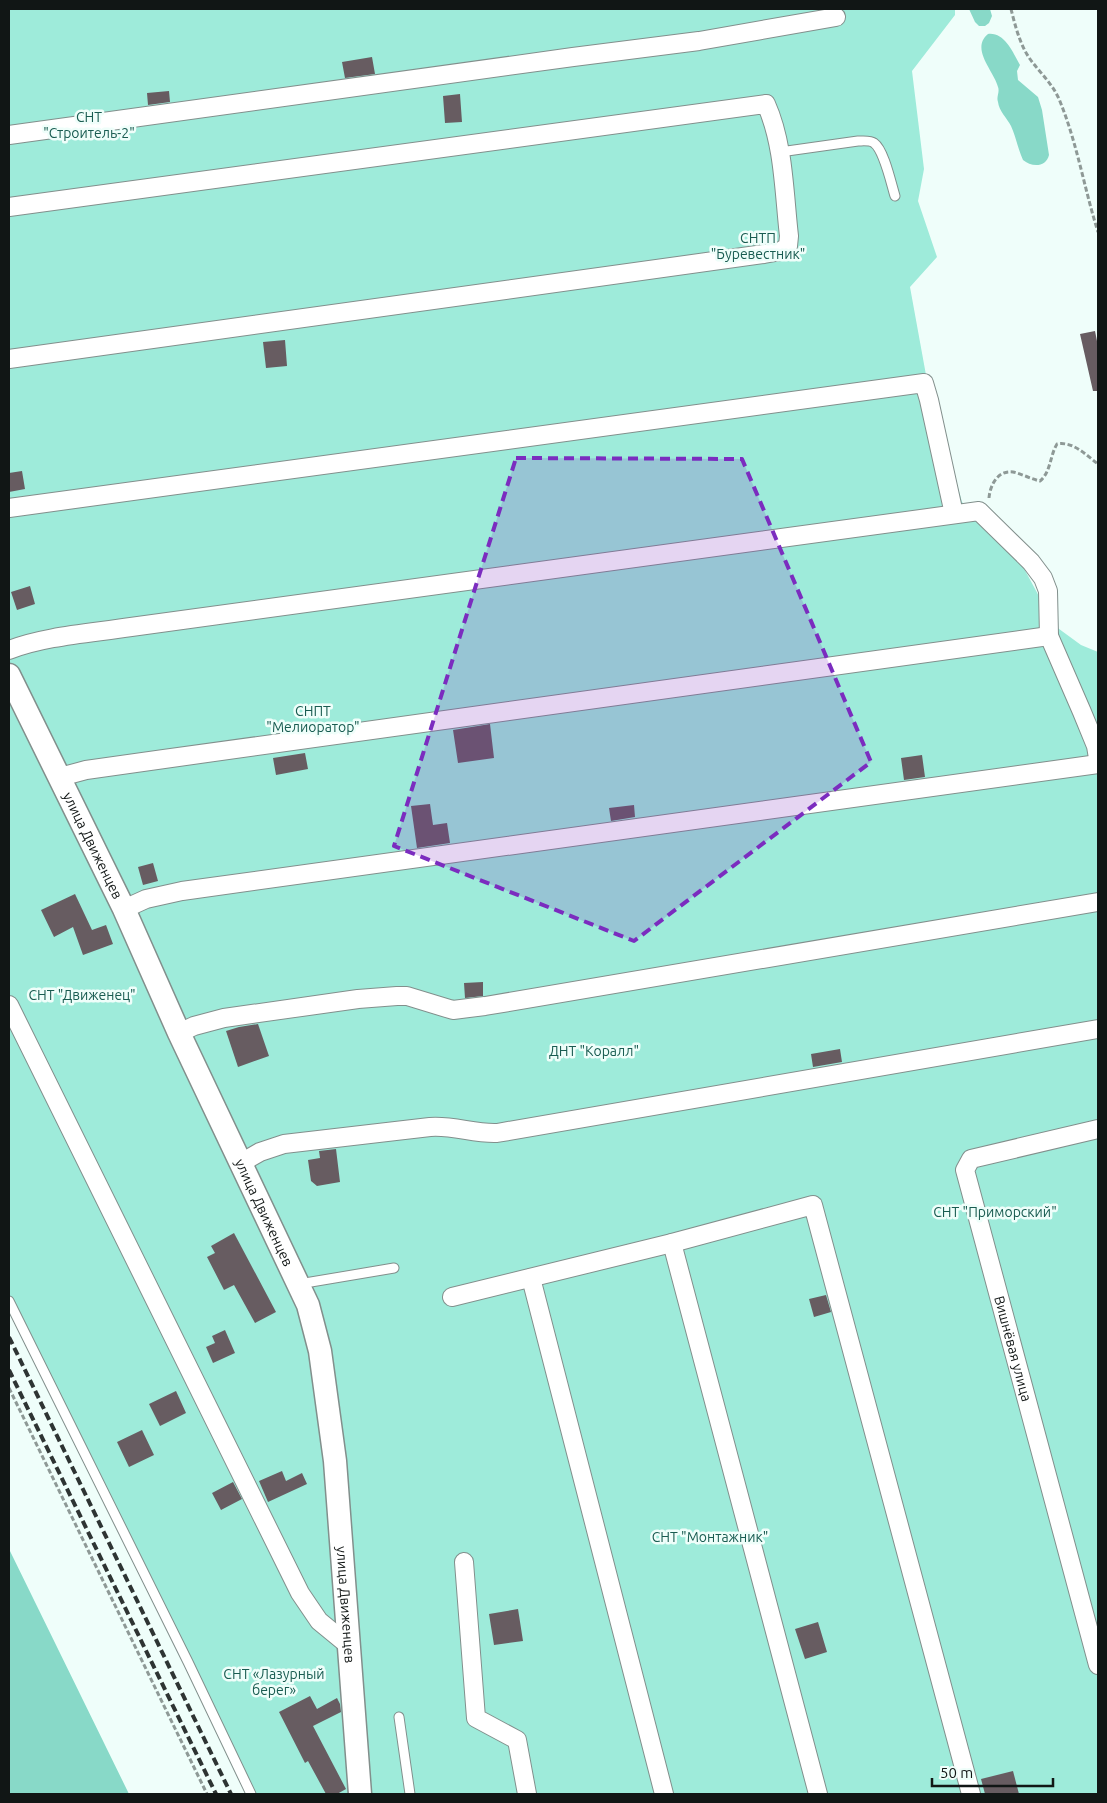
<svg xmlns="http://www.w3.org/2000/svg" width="1107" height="1803" font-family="Ubuntu,sans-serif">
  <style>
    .green { fill: #9eebda }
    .forest { fill: #88d9c8 }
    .building { fill: #675c61 }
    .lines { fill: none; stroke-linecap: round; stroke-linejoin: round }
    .service-casing { stroke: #828f8c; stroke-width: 11 }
    .minor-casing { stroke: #828f8c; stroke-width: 20 }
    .tertiary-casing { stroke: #828f8c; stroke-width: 25 }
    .path { stroke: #8e9996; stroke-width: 3; stroke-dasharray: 5 2.5; stroke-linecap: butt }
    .service { stroke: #fff; stroke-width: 9 }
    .minor { stroke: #fff; stroke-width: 18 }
    .tertiary { stroke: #fff; stroke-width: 22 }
    .rail { stroke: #2e3433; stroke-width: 4; stroke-dasharray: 8 4; stroke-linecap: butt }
    .marked { fill: #7b2cbf; fill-opacity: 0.2; stroke: #7b2cbf; stroke-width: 4; stroke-dasharray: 10 6; stroke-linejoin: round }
    .labels { text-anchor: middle; stroke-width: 5; stroke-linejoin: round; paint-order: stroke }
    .park-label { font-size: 14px; fill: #195c51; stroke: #effefa }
    .street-label { font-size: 14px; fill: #111615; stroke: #effefa }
  </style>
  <rect width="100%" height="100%" fill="#effefa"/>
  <!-- green -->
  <path class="green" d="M9,9H955V15L912,71L924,169L918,201L937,257L910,287L926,375L962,502L1020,561L1055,626L1081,645L1098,652V1794H255L9,1296Z"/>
  <!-- forest -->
  <path class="forest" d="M969,9H990L992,16L989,23L985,26H979L975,22Z
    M988,34C1005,32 1013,53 1020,65L1017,71L1018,80L1038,97L1042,110L1049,155C1046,168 1031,167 1023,160C1018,149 1016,137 1011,126C1007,118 999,111 998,102C996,97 1000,92 998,87C994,71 970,49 988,34Z
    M9,1549L129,1794H9Z"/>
  <!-- building -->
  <path class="building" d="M372,57L375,74L345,78L342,62Z
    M169,91L170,102L148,105L147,93Z
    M460,94L462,122L445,123L443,96Z
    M1095,331L1098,346V391H1093L1080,334Z
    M285,340L287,366L266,368L263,342Z
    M22,471L25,489L9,492V473Z
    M30,586L35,604L17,610L11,592Z
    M490,724L494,758L458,763L453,730Z
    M305,753L308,769L276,775L273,758Z
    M922,755L925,777L904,780L901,758Z
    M430,804L433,825L447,823L450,843L417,848L411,806Z
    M634,805L635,817L611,821L609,808Z
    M153,863L158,881L143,885L138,867Z
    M75,894L92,930L106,925L113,944L83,955L73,927L54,937L41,910Z
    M483,982V996L465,998L464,983Z
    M258,1024L269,1056L238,1067L226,1031L239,1027Z
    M840,1049L842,1062L813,1067L811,1054Z
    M336,1149L340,1182L317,1186L311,1181L308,1160L320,1158L319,1151Z
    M234,1233L276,1312L255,1323L234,1285L224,1290L207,1257L215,1253L211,1246Z
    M826,1295L831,1312L814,1317L809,1299Z
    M225,1330L235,1353L213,1363L206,1347L215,1343L212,1336Z
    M176,1391L186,1413L160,1426L149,1404Z
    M142,1430L154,1455L129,1467L117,1442Z
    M282,1471L286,1481L302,1473L307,1484L268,1502L259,1481Z
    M233,1482L242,1499L221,1510L212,1493Z
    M518,1609L523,1641L494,1645L489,1614Z
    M818,1622L827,1652L805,1659L795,1629Z
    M310,1696L317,1709L337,1698L340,1704L341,1712L313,1726L346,1789L337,1794H326L308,1761L305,1763L279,1712Z
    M1013,1771L1019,1794H985L981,1779Z"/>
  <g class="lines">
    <defs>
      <path id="service" d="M780,152L858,141C863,141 870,140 874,143C884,150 891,183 895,196
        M299,1284L394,1268
        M9,1301L188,1662L251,1794
        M399,1717L410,1794"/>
      <g id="minor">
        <path d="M9,135L573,57L699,41L836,17"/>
        <path d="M9,207L766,104C784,144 784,193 789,236L788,246L781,251L764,254L9,359"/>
        <path d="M9,508L924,383L929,400L954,514"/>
        <path d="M9,650C44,636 93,633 131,627L979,511L1031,562L1043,578L1048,591L1049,636L1082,712L1096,746L1098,758"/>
        <path d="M60,777L86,770L164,759L1049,636"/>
        <path d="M124,909L146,899L182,891L1098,764"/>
        <path d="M9,1005L300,1593L319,1621L347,1644"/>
        <path d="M179,1033L194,1026L224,1018L358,999L397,996H407L453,1010L485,1006L1098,902"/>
        <path id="s1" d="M1098,1129L971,1159L965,1170L1098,1665"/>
        <path d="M241,1163L260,1152L284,1144L430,1127C453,1125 474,1134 497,1133L1098,1029"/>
        <path d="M672,1243L818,1794"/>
        <path d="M531,1278L664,1794"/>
        <path d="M452,1297L672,1243L813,1205L971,1794"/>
        <path d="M464,1562L476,1718L517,1740L527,1794"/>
      </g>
      <g id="tertiary">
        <path id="s2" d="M9,675L124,909L179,1033L308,1305L320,1351L335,1461L360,1794"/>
      </g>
    </defs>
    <!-- service casing -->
    <use href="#service" class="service-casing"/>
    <!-- minor casing -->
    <use href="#minor" class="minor-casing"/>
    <!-- tertiary casing -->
    <use href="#tertiary" class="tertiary-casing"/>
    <!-- path -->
    <path class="path" d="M1011,9C1015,25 1020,45 1030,59C1040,73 1052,83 1059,99C1077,142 1084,188 1098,232
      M989,498C990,486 997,470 1013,472C1022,474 1031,479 1040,481C1051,472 1050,455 1057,444C1073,441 1086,455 1098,464
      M9,1388L207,1794"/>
    <!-- service -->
    <use href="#service" class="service"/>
    <!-- minor -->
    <use href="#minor" class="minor"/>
    <!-- tertiary -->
    <use href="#tertiary" class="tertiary"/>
    <!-- rail -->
    <path class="rail" d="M9,1337L231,1794
      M9,1370L216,1794"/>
  </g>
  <!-- marked area -->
  <path class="marked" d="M516,458L742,459L871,762L634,941L394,846Z"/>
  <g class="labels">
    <!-- park labels -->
    <g class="park-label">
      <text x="89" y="122">СНТ<tspan x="89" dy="16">"Строитель-2"</tspan></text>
      <text x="758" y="243">СНТП<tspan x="758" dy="16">"Буревестник"</tspan></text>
      <text x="313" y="716">СНПТ<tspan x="313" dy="16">"Мелиоратор"</tspan></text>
      <text x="82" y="1000">СНТ "Движенец"</text>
      <text x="594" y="1056">ДНТ "Коралл"</text>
      <text x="995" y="1217">СНТ "Приморский"</text>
      <text x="710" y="1542">СНТ "Монтажник"</text>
      <text x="274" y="1679">СНТ «Лазурный<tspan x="274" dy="16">берег»</tspan></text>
    </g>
    <!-- street labels -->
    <g class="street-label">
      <text dy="5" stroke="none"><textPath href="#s2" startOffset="190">улица Движенцев</textPath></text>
      <text dy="5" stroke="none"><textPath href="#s2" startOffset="595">улица Движенцев</textPath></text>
      <text dy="5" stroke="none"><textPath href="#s1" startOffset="328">Вишнёвая улица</textPath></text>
      <text dy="5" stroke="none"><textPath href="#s2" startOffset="1000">улица Движенцев</textPath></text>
    </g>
  </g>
  <!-- border -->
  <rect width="1107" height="1803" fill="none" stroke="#111615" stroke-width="20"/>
  <!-- scale -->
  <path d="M932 1778v8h121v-8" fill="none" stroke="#111615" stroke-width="2.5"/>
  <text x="940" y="1778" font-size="15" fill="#111615" stroke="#effefa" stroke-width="4" paint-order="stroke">50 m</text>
</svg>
